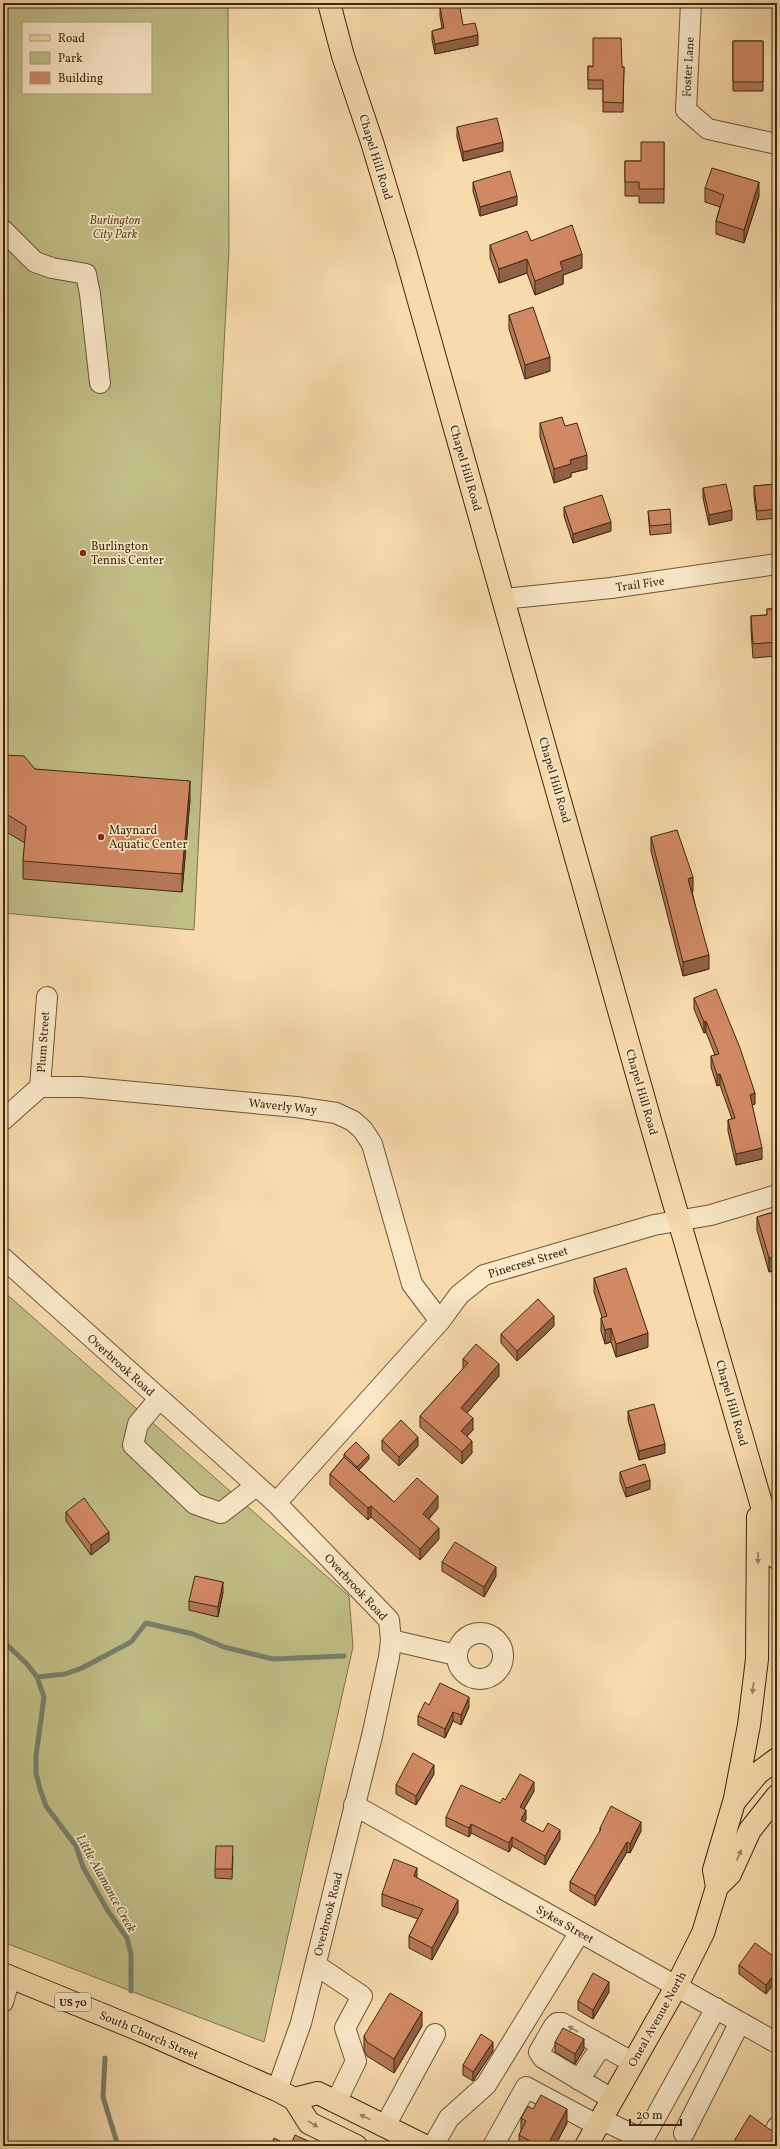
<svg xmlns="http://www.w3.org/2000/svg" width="780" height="2149" font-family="Vollkorn,serif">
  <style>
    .green { fill: #c1be86; stroke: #7f734a; fill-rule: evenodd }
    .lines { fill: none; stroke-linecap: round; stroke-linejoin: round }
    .stream { stroke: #77806b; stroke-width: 5 }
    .minor-casing { stroke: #6c5536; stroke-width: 22 }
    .major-casing { stroke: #3d280f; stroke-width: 24 }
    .minor { stroke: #fae8c9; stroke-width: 20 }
    .major { stroke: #f7dbac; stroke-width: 22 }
    .wall { fill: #b47656; stroke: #3d280f }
    .shaded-wall { fill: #926046; stroke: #3d280f }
    .building { fill: #d18964; stroke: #3d280f }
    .oneway { fill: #9a825e }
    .oneway2 { fill: #9c886c }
    .poi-dot { fill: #8f2418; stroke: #fae8c9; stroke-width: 1.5 }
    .labels { text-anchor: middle; stroke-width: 3.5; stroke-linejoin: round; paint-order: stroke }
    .shield { fill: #fae8c9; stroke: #766247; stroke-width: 1 }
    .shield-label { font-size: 11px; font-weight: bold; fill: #3d280f }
    .street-label { font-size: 12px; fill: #3d280f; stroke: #fae8c9 }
    .park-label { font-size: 12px; font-style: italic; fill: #5e4e2d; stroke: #fae8c9 }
    .poi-label { font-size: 12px; fill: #3d280f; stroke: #fae8c9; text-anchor: start }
    .water-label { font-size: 13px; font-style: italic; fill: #554d35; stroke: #fae8c9 }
  </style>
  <rect width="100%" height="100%" fill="#f7dbac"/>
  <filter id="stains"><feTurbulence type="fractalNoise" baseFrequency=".005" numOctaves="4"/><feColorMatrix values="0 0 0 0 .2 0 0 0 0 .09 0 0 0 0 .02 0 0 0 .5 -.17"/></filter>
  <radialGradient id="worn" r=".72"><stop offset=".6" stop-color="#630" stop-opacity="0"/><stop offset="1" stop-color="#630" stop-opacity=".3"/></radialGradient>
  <!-- green -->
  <path class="green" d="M3,3H228L229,249L194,930L3,913ZM23,23H151V93H23Z
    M3,1291L349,1596L353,1647L264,2042L3,1942Z"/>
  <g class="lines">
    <!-- stream -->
    <path class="stream" d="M3,1641L27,1664L37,1677L44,1697L36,1756V1773L40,1789L46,1806L76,1846L83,1867L108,1911L127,1938L131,1954V1991
      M37,1677L65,1674L82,1668L131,1642L146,1623L193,1634L224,1647L273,1659L344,1656
      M105,2058L103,2097L118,2146"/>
    <defs>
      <path id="minor" d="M691,3L686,110L708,129L777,144
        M3,230L35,262L52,268L86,274L90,294L100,383
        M503,599L611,588L777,564
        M40,1087L47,997
        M3,1120L40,1087H81L296,1107L336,1113L353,1121L363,1130L372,1144L412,1284L440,1321
        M3,1258L276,1503L389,1620L391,1640L389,1657L372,1736L301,2023L277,2090
        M159,1399L138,1424L133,1445L195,1504L221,1513L256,1486
        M276,1503L440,1321L459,1295L484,1275L654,1225L711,1215L777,1195
        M457 1656a23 23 0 1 1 46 0a23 23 0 1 1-46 0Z
        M391,1640L456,1655
        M354,1805L777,2043
        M316,1965L362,1996L345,2028L356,2061L336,2102
        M3,2002L10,1977
        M579,2080L602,2045
        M612,2099L543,2058L539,2052L554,2026L557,2023H562L632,2062
        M600,2119L638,2137
        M385,2126L435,2034
        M684,2133L740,2022
        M774,2133L777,2127
        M643,2140L716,2008
        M433,2146L449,2118L486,2085L580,1932
        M493,2146L526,2087L597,2125"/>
      <path id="major" d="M329,3L343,56L372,142L406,255L651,1124L777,1558
        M735,1798L749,1725L757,1659L758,1517
        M717,1887L730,1874L750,1830L777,1796
        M3,1974L142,2031L277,2090L294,2099L309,2123L356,2146
        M294,2099L318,2093L425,2146
        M586,2146L676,1987L703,1933L717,1887L714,1870L734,1802L758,1773L777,1759"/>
    </defs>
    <!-- minor casing -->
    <use href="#minor" class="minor-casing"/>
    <!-- major casing -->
    <use href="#major" class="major-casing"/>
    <!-- minor -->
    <use href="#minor" class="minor"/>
    <!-- major -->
    <use href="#major" class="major"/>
  </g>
  <!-- wall -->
  <path class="wall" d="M440,7L463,25L478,45L435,54L432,40V31L442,28L440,16Z
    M733,41H763V91H733Z
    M588,66L624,67L623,112H603V89H588Z
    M457,127L503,151L463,161L457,137Z
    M664,142V203H639V196H625V161H641Z
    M473,182L517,205L480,216L473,191Z
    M705,188L759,196L744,243L716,234V221L720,207L705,202Z
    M531,241L582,268L563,275V284L535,295L527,273L499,283L490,258V245Z
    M509,315L550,371L525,379L509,329Z
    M540,423L565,426L587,469L571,473V477L554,483L540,437Z
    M777,484V518L757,520L754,496V486Z
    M703,488L732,520L709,525L703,498Z
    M564,507L611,531L573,543L564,516Z
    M648,511L671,524V533L650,535Z
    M767,609H777V656L753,658L751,630V616L767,615Z
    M3,755L35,769L190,799L182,892L23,879V861L25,843L3,830Z
    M651,837L693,891H692L709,969L683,976L651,851Z
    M694,998L755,1104L752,1105L762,1159L736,1165L728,1131V1120L732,1119L720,1085L717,1086L711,1067V1056L715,1055L706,1032L704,1033L694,1009Z
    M777,1211V1270L769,1272L757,1230V1217Z
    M594,1278L648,1347L616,1357L611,1342L605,1344L601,1331V1318L602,1317L594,1292Z
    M777,1289V1310L775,1303V1290Z
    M554,1326L517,1361L501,1343V1334Z
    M463,1359L499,1376L467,1413L473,1430L467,1436L472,1453L462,1464L420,1427V1416L463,1369Z
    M628,1411L665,1453L639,1460L628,1420Z
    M382,1440L418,1446L399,1466L382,1450Z
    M344,1454L369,1459L359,1470L394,1502L438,1508L429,1519L439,1539L420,1560L371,1517L368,1520L330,1485V1474L344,1457Z
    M620,1472L650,1489L626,1497L620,1481Z
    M66,1512L109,1541L91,1555L66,1521Z
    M442,1562L496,1576L484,1597L442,1571Z
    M223,1592L218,1617L189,1610V1601Z
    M469,1707L461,1725L453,1721L445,1738L418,1725V1716Z
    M434,1774L416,1805L396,1794V1785Z
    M534,1791L524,1809L526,1819L524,1822L543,1832L560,1839L545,1865L512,1846L509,1852L471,1833L469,1837L446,1826V1817L500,1803L505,1800Z
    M600,1828L641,1831L630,1853L627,1852L595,1906L570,1891V1882L600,1832Z
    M233,1856L232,1879L215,1878V1869Z
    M417,1878L458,1912L432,1960L409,1948V1936L418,1919L382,1906V1894Z
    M777,1959L766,1994L739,1974V1965Z
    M609,1992L593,2019L578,2010V2001Z
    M422,2026L394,2073L367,2056L364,2050V2036Z
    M555,2042L584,2049L575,2064L555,2052Z
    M493,2051L473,2081L463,2075V2065Z
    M533,2109L567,2123L555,2146H519V2135L521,2131V2118Z"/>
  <!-- shaded-wall -->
  <path class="shaded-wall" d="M478,35V45L435,54V44Z
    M503,142V151L463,161V152Z
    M759,182V196L744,243V230Z
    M517,196V205L480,216V207Z
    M582,254V268L563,275V284L535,295V281L560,262Z
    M527,259V273L499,283V269Z
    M550,357V371L525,379V365Z
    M587,455V469L571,473V477L554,483V469L570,460Z
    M732,510V520L709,525V515Z
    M611,522V531L573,543V534Z
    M190,781V799L182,892V874Z
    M693,877V891L688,892V879Z
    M709,955V969L683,976V962Z
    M706,1021V1032L704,1033V1022Z
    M720,1074V1085L717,1086V1075Z
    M755,1093V1104L750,1106V1095Z
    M762,1148V1159L736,1165V1154Z
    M777,1256V1270L769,1272V1258Z
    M554,1316V1326L517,1361V1351Z
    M611,1328V1342L605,1344V1330Z
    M648,1333V1347L616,1357V1344Z
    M499,1364V1376L461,1420V1408Z
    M473,1418V1430L461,1443V1431Z
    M418,1437V1446L399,1466V1457Z
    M472,1441V1453L462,1464V1452Z
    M665,1444V1453L639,1460V1451Z
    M369,1455V1459L357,1472V1467Z
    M650,1480V1489L626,1497V1488Z
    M438,1496V1508L423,1525V1514Z
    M371,1506V1517L368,1520V1508Z
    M439,1528V1539L420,1560V1549Z
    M109,1532V1541L91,1555V1545Z
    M496,1567V1576L484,1597V1587Z
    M223,1582V1592L218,1617V1607Z
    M469,1697V1707L461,1725V1715Z
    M453,1712V1721L445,1738V1729Z
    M434,1765V1774L416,1805V1796Z
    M534,1782V1791L520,1816V1807Z
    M526,1810V1819L521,1829V1820Z
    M641,1822V1831L630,1853V1844Z
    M471,1824V1833L469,1837V1828Z
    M560,1830V1839L545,1865V1856Z
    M512,1837V1846L509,1852V1843Z
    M627,1842V1852L595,1906V1896Z
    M417,1868V1880L414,1876Z
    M458,1900V1912L432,1960V1948Z
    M777,1971V1980L766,1994V1985Z
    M609,1982V1992L593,2019V2010Z
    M422,2012V2026L394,2073V2059Z
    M584,2039V2049L575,2064V2054Z
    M493,2042V2051L473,2081V2072Z
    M567,2109V2123L555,2146H547Z"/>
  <!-- building -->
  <path class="building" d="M459,3L463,25L475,23L478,35L435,44L432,31L444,28L440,7Z
    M593,38H621L622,67H624L623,103L603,102V80H588V66L593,67Z
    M733,41H763V82H733Z
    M497,118L503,142L463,152L457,127Z
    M641,142H664V189H639V182H625V161H641Z
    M712,168L759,182L744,230L716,221L724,195L705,188Z
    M510,171L517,196L480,207L473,182Z
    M572,225L582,254L560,262L563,270L535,281L527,259L499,269L490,245L527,231L531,241Z
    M533,307L550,357L525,365L509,315Z
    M562,417L565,426L577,423L587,455L570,460L571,464L554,469L540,423Z
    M726,484L732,510L709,515L703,488Z
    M777,484V509L757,511L754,486Z
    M602,495L611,522L573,534L564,507Z
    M670,509L671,524L650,526L648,511Z
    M767,609H777V642L753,644L751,616L767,615Z
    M3,755L24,756L35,769L190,781L182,874L23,861L26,826L3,812Z
    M677,830L693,877L688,879L709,955L683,962L651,837Z
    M716,989L740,1048L755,1093L750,1095L762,1148L736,1154L728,1120L735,1118L720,1074L717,1075L711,1056L719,1054L706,1021L704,1022L694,998Z
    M777,1211V1256L769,1258L757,1217Z
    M626,1268L648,1333L616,1344L611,1328L605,1330L601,1318L607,1316L594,1278Z
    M777,1289V1296L775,1290Z
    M538,1299L554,1316L517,1351L501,1334Z
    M476,1344L499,1364L461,1408L473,1418L461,1431L472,1441L462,1452L420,1416L468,1363L463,1359Z
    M654,1404L665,1444L639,1451L628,1411Z
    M401,1420L418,1437L399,1457L382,1440Z
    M356,1442L369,1455L357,1467L344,1454Z
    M344,1457L394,1502L417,1478L438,1496L423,1514L439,1528L420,1549L371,1506L368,1508L330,1474Z
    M645,1464L650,1480L626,1488L620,1472Z
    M84,1498L109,1532L91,1545L66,1512Z
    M455,1542L496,1567L484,1587L442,1562Z
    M195,1576L223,1582L218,1607L189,1601Z
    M440,1683L469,1697L461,1715L453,1712L445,1729L418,1716L425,1702L429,1705Z
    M413,1753L434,1765L416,1796L396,1785Z
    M520,1774L534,1782L520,1807L526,1810L521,1820L543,1832L548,1823L560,1830L545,1856L512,1837L509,1843L471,1824L469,1828L446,1817L461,1785L500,1803L503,1798L505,1800Z
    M611,1806L641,1822L630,1844L627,1842L595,1896L570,1882L601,1829L600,1828Z
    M216,1846H233L232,1869H215Z
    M394,1859L417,1868L414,1876L458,1900L432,1948L409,1936L423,1909L382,1894Z
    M755,1943L777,1959V1971L766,1985L739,1965Z
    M593,1973L609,1982L593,2010L578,2001Z
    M390,1993L422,2012L394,2059L367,2042L364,2036Z
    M563,2028L584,2039L575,2054L555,2042Z
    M481,2034L493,2042L473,2072L463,2065Z
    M541,2095L567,2109L547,2146H539L519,2135L526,2121L521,2118L528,2106L533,2109Z
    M750,2115L769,2129L777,2133V2146H731Z
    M295,2135L319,2146H271L274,2138L290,2146Z
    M654,2143L659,2146H643Z"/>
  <!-- one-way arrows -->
  <defs><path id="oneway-solid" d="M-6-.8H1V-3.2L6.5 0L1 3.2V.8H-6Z"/></defs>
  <g class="oneway">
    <use href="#oneway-solid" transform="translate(758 1558) rotate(90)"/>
    <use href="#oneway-solid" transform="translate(753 1688) rotate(97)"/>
    <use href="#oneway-solid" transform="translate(739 1855) rotate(-66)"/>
    <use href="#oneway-solid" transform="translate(365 2117) rotate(-154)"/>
    <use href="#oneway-solid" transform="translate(313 2124) rotate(32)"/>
  </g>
  <use class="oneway2" href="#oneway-solid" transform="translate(573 2029) rotate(-151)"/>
  <!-- markers -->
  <g class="poi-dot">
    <circle cx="83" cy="553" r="4"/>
    <circle cx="101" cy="837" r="4"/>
  </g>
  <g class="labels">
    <!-- shield labels -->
    <rect class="shield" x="55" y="1993" width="36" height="18" rx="3"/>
    <g class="shield-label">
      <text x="73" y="2006">US 70</text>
    </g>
    <!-- street labels -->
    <g class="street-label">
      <text transform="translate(688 67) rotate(-87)" y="4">Foster Lane</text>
      <text transform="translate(376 157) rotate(73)" y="4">Chapel Hill Road</text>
      <text transform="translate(466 468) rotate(74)" y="4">Chapel Hill Road</text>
      <text transform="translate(640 584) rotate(-8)" y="4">Trail Five</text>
      <text transform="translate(555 780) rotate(74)" y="4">Chapel Hill Road</text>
      <text transform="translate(43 1042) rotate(-86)" y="4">Plum Street</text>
      <text transform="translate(642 1092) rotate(74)" y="4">Chapel Hill Road</text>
      <text transform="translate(283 1106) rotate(6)" y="4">Waverly Way</text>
      <text transform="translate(528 1262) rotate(-17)" y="4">Pinecrest Street</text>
      <text transform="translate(121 1365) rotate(42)" y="4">Overbrook Road</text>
      <text transform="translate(732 1403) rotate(74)" y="4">Chapel Hill Road</text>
      <text transform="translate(356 1587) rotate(47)" y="4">Overbrook Road</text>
      <text transform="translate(328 1914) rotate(-76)" y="4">Overbrook Road</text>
      <text transform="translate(565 1924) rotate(30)" y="4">Sykes Street</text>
      <text transform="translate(657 2019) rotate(-61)" y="4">Oneal Avenue North</text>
      <text transform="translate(149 2035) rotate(23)" y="4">South Church Street</text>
    </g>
    <!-- park labels -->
    <g class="park-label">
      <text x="115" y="224">Burlington<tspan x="115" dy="14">City Park</tspan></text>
    </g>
    <!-- poi labels -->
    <g class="poi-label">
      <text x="91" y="550">Burlington<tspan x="91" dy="14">Tennis Center</tspan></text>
      <text x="109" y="834">Maynard<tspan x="109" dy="14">Aquatic Center</tspan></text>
    </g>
    <!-- water labels -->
    <g class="water-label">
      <text transform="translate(107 1883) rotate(61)" y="5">Little Alamance Creek</text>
    </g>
  </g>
  <!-- margin -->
  <rect width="780" height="2149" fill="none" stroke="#f7dbac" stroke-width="16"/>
  <rect x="4" y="4" width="772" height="2141" fill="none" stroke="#3d280f" stroke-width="2"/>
  <rect x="8" y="8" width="764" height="2133" fill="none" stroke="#3d280f"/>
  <!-- legend -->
  <rect x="22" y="22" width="130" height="72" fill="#fae8c9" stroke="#ae9b7f"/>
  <rect x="30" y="35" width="20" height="6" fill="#f7dbac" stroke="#ae9b7f"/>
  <text x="58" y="42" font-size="12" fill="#3d280f">Road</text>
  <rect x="30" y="52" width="20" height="12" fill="#c1be86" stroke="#ae9b7f"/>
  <text x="58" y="62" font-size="12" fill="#3d280f">Park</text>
  <rect x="30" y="72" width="20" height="12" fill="#d18964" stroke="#ae9b7f"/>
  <text x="58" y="82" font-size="12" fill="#3d280f">Building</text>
  <!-- scale -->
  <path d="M630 2119v6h51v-6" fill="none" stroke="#3d280f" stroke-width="2"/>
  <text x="636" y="2119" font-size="12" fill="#3d280f" stroke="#fae8c9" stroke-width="3" paint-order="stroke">20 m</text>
  <rect width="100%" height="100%" filter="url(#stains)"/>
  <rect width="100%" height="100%" fill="url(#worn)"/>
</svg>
